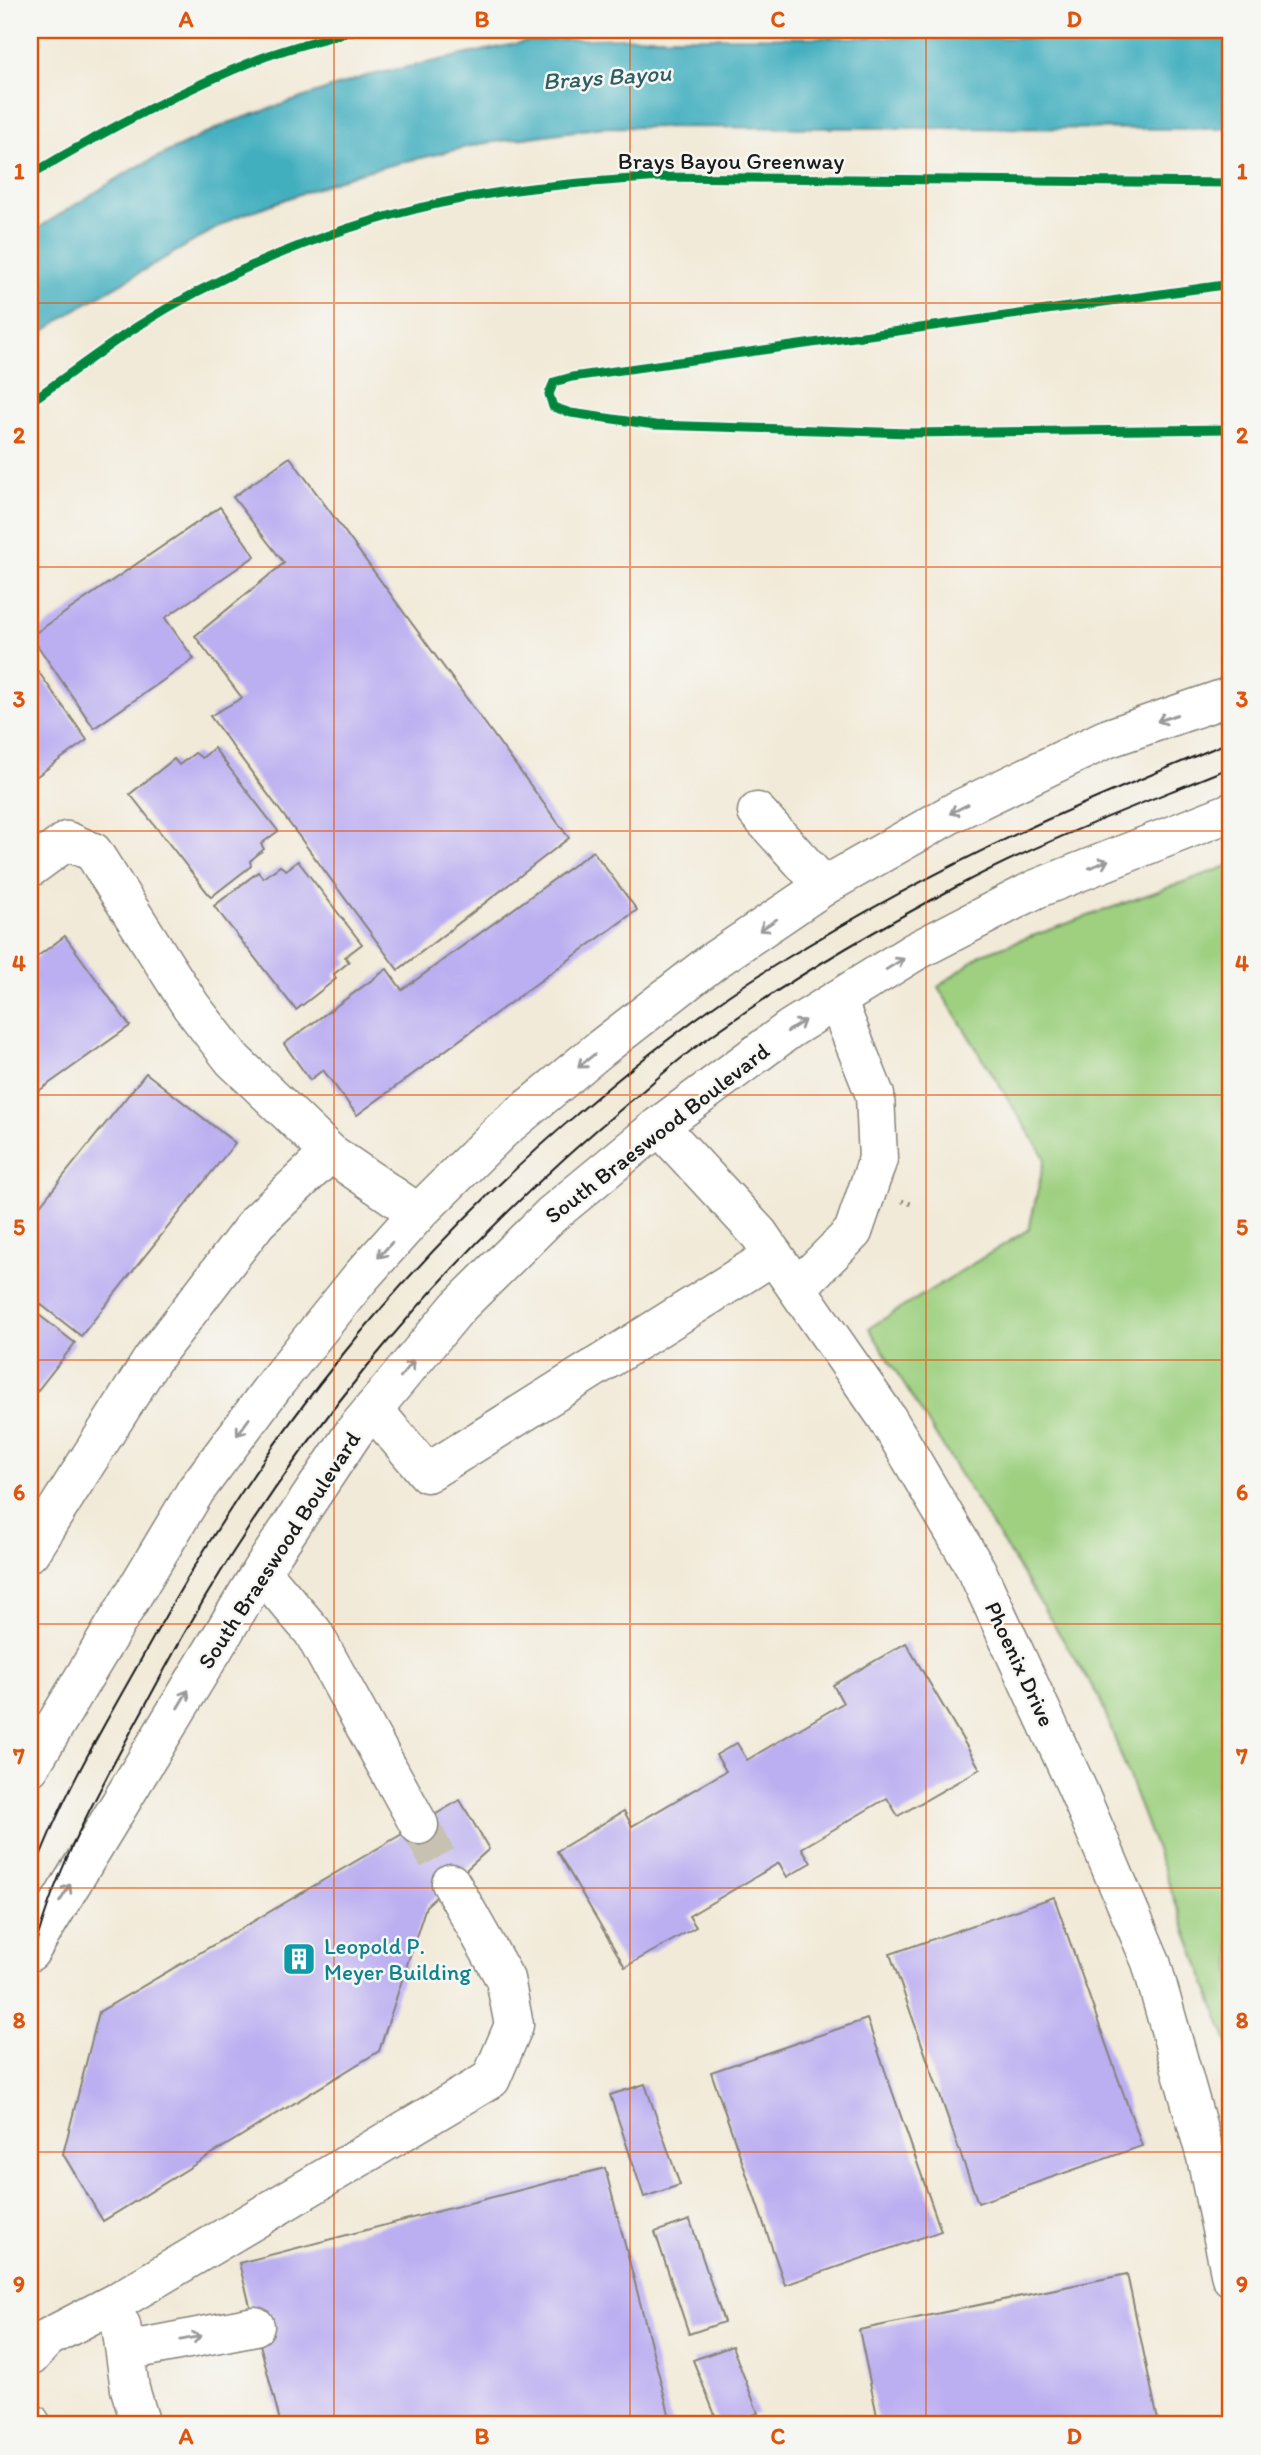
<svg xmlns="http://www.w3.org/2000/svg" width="1261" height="2455" font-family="Itim,sans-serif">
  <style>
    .green { fill: #9ed080; stroke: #5d764e; stroke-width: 2 }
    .water { fill: #42afbf; stroke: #2f666e; stroke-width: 2 }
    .building { fill: #bbaef1 }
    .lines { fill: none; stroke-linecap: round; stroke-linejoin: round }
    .minor-tunnel { stroke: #c7c1b2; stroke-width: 38; stroke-dasharray: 38 19; stroke-linecap: butt }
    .minor-casing { stroke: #87837a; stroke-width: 41 }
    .major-casing { stroke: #87837a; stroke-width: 41 }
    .path { stroke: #87837a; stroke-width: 4.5; stroke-dasharray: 2 5; stroke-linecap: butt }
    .minor { stroke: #fff; stroke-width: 38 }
    .major { stroke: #fff; stroke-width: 38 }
    .tram { stroke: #1c1c1c; stroke-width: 2 }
    .cycleway-casing { stroke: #f6f6f2; stroke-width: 13 }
    .cycleway { stroke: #00873e; stroke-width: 9 }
    .oneway { stroke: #999 }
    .grid { fill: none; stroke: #de560d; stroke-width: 2; stroke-opacity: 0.55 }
    .labels { text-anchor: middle; stroke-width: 5; stroke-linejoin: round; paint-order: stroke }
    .street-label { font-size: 23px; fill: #1c1c1c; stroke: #f6f6f2 }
    .culture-label { font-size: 23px; fill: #0d838f; stroke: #f6f6f2; text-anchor: start }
    .water-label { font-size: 24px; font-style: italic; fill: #2d5e65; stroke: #f6f6f2 }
    .neatline { fill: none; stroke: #de560d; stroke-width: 2.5 }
    .grid-label { font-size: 23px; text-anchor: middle; font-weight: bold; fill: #de560d }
  </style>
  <rect width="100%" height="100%" fill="#f6f6f2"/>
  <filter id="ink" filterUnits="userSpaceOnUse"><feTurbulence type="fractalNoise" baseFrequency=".0143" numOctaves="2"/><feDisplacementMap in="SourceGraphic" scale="14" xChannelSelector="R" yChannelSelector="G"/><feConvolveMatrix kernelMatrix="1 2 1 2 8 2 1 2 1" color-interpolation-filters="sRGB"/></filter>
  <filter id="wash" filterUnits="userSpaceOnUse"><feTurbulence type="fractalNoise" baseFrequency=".00686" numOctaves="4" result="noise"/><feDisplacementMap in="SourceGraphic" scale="28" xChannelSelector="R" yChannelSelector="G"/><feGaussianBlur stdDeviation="1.57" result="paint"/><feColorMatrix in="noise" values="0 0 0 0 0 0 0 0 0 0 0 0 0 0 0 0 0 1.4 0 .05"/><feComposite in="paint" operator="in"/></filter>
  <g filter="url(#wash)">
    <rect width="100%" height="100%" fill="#f2ead8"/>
    <!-- green -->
    <path class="green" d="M1231,865V2051L1100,1699L869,1328L1029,1229L1045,1158L938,987L982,954Z"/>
    <!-- water -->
    <path class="water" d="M647,37L1231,38V129L604,127L480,144L358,173L236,217L75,310L30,341V233L133,169L228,123L366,76L528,41Z"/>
    <g id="blocks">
      <!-- building -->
      <path class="building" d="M290,457L569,838L398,970L210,716L242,698L195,636L284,563L233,497Z
        M220,507L255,556L165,618L194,659L94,728L31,636Z
        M30,660L87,740L30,781Z
        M214,748L278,831L261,844L264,849L250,861L251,866L211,897L130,794L174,759L179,765L195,753L202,758Z
        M593,851L637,910L357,1115L323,1070L310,1080L284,1044L387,969L402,990Z
        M298,861L362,944L345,957L349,962L334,974L336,979L296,1010L214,906L258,872L263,878L280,866L286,870Z
        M65,936L130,1026L30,1097V962Z
        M146,1073L235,1143L81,1336L30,1296V1218Z
        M30,1308L75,1343L30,1400Z
        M906,1643L980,1769L898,1816L887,1798L802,1848L811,1863L787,1877L779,1863L689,1916L696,1927L625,1967L557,1851L624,1811L632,1826L726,1771L716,1755L737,1743L747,1760L843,1703L833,1685Z
        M460,1800L489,1849L426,1906L379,2051L103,2221L63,2154L99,2012Z
        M1054,1897L1142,2146L978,2203L890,1954Z
        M867,2019L941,2231L785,2285L711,2072Z
        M645,2084L680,2185L644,2197L610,2095Z
        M605,2168L672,2425H281L239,2263Z
        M690,2220L724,2322L689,2334L655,2232Z
        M1127,2274L1159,2425H879L859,2330Z
        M732,2346L758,2413L726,2425H719L693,2360Z"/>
    </g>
  </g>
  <g filter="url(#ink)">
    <use href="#blocks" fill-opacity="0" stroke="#87837a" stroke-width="2"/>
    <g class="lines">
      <!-- minor-tunnel -->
      <path class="minor-tunnel" d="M419,1825L451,1883"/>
      <defs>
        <path id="minor" d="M757,812L824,886
          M30,868L67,841L93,852L191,1006L233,1060L330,1153L418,1213
          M659,1126L759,1234L887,1418L977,1571L1077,1788L1151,1962L1206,2157L1231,2277
          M797,1288L853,1232L878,1159L875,1095L837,1000
          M373,1409L427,1473L774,1255
          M30,1552L153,1358L257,1222L330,1153
          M261,1571L313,1632L419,1825
          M121,2325L130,2389L141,2425
          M126,2351L255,2326
          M30,2357L47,2338L118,2301L491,2079L514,2025L505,1979L451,1883"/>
        <path id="major" d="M30,1767L196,1490L278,1380L360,1278L418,1213L502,1130L600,1049L712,962L824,886L956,811L1106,739L1231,696
          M30,1952L261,1571L354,1432L458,1307L551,1215L659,1126L790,1029L914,952L1036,889L1231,812
          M30,2422L32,2425"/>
      </defs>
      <!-- minor casing -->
      <use href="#minor" class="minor-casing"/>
      <!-- major casing -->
      <use href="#major" class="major-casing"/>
      <!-- path -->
      <path class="path" d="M902,1201L915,1205"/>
      <!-- minor -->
      <use href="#minor" class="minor"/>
      <!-- major -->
      <use href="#major" class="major"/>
      <!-- tram -->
      <path class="tram" d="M30,1883C60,1797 109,1717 153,1638C266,1433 406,1259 584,1108C645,1056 708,1006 777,964C862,912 951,864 1042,822C1104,794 1168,768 1231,741
        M30,1967C52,1867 112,1768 160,1678C277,1457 439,1259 632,1100C652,1083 672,1065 693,1049C775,988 865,935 956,887C1044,840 1139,805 1231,767"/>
      <defs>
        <path id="cycleway" d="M30,175C104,131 179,91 259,59C290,47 324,39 356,30
          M1231,284L572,377L554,382L549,394L553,407L571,413L655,425L909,433L1231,429
          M30,402C66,377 101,350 138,326C237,263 367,214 483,195C542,185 602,181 662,177L1231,183"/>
      </defs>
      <!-- cycleway casing -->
      <use href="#cycleway" class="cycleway-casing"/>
      <!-- cycleway -->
      <use href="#cycleway" class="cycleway"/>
    </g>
    <!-- one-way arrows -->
    <defs><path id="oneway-shaft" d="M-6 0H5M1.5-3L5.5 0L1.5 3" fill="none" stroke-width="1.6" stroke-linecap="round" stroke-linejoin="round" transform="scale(1.75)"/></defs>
    <g class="oneway">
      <use href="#oneway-shaft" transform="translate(1167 718) rotate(161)"/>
      <use href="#oneway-shaft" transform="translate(959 809) rotate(153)"/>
      <use href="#oneway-shaft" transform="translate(1099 864) rotate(-22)"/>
      <use href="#oneway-shaft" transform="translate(768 925) rotate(146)"/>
      <use href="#oneway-shaft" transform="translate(895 964) rotate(-32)"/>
      <use href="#oneway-shaft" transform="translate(796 1026) rotate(-33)"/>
      <use href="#oneway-shaft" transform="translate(586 1061) rotate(141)"/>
      <use href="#oneway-shaft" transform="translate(385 1250) rotate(132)"/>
      <use href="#oneway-shaft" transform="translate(407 1369) rotate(-50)"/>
      <use href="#oneway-shaft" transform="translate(243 1427) rotate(126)"/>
      <use href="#oneway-shaft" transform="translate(183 1699) rotate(-59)"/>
      <use href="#oneway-shaft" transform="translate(65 1893) rotate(-59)"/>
      <use href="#oneway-shaft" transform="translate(191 2338) rotate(-11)"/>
    </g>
  </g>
  <!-- grid -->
  <path class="grid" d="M334,30V2425M630,30V2425M926,30V2425M30,303H1231M30,567H1231M30,831H1231M30,1095H1231M30,1360H1231M30,1624H1231M30,1888H1231M30,2152H1231"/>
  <!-- icons -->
  <defs>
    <symbol id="building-square" viewBox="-11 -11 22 22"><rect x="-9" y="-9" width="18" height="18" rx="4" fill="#0f9aa8" stroke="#f6f6f2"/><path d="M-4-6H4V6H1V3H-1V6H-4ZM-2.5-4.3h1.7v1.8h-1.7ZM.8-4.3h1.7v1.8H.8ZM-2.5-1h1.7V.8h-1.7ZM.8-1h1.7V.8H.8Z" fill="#fff"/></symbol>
  </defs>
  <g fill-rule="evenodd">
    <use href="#building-square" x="280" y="1940" width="38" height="38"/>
  </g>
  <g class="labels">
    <!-- street labels -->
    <g class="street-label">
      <text x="731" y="169">Brays Bayou Greenway</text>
      <text transform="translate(657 1133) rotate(-38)" y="8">South Braeswood Boulevard</text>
      <text transform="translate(279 1550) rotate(-57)" y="8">South Braeswood Boulevard</text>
      <text transform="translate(1020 1664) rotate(65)" y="8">Phoenix Drive</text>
    </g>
    <!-- culture labels -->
    <g class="culture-label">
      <text x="324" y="1954">Leopold P.<tspan x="324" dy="26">Meyer Building</tspan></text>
    </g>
    <!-- water labels -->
    <g class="water-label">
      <text transform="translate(607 77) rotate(-4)" y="8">Brays Bayou</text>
    </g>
  </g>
  <!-- margin -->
  <rect width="1261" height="2455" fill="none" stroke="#f6f6f2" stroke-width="77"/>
  <rect x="38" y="38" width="1184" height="2378" class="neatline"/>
  <g class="grid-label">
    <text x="186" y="27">A</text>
    <text x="482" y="27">B</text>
    <text x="778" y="27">C</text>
    <text x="1074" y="27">D</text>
    <text x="19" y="179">1</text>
    <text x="1242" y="179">1</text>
    <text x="19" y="443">2</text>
    <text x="1242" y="443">2</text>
    <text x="19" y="707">3</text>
    <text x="1242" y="707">3</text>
    <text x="19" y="971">4</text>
    <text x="1242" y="971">4</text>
    <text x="19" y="1235">5</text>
    <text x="1242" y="1235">5</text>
    <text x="19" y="1500">6</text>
    <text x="1242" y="1500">6</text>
    <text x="19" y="1764">7</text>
    <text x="1242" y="1764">7</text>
    <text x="19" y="2028">8</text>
    <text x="1242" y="2028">8</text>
    <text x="19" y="2292">9</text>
    <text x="1242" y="2292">9</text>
    <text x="186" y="2444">A</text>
    <text x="482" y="2444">B</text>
    <text x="778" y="2444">C</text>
    <text x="1074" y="2444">D</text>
  </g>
</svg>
